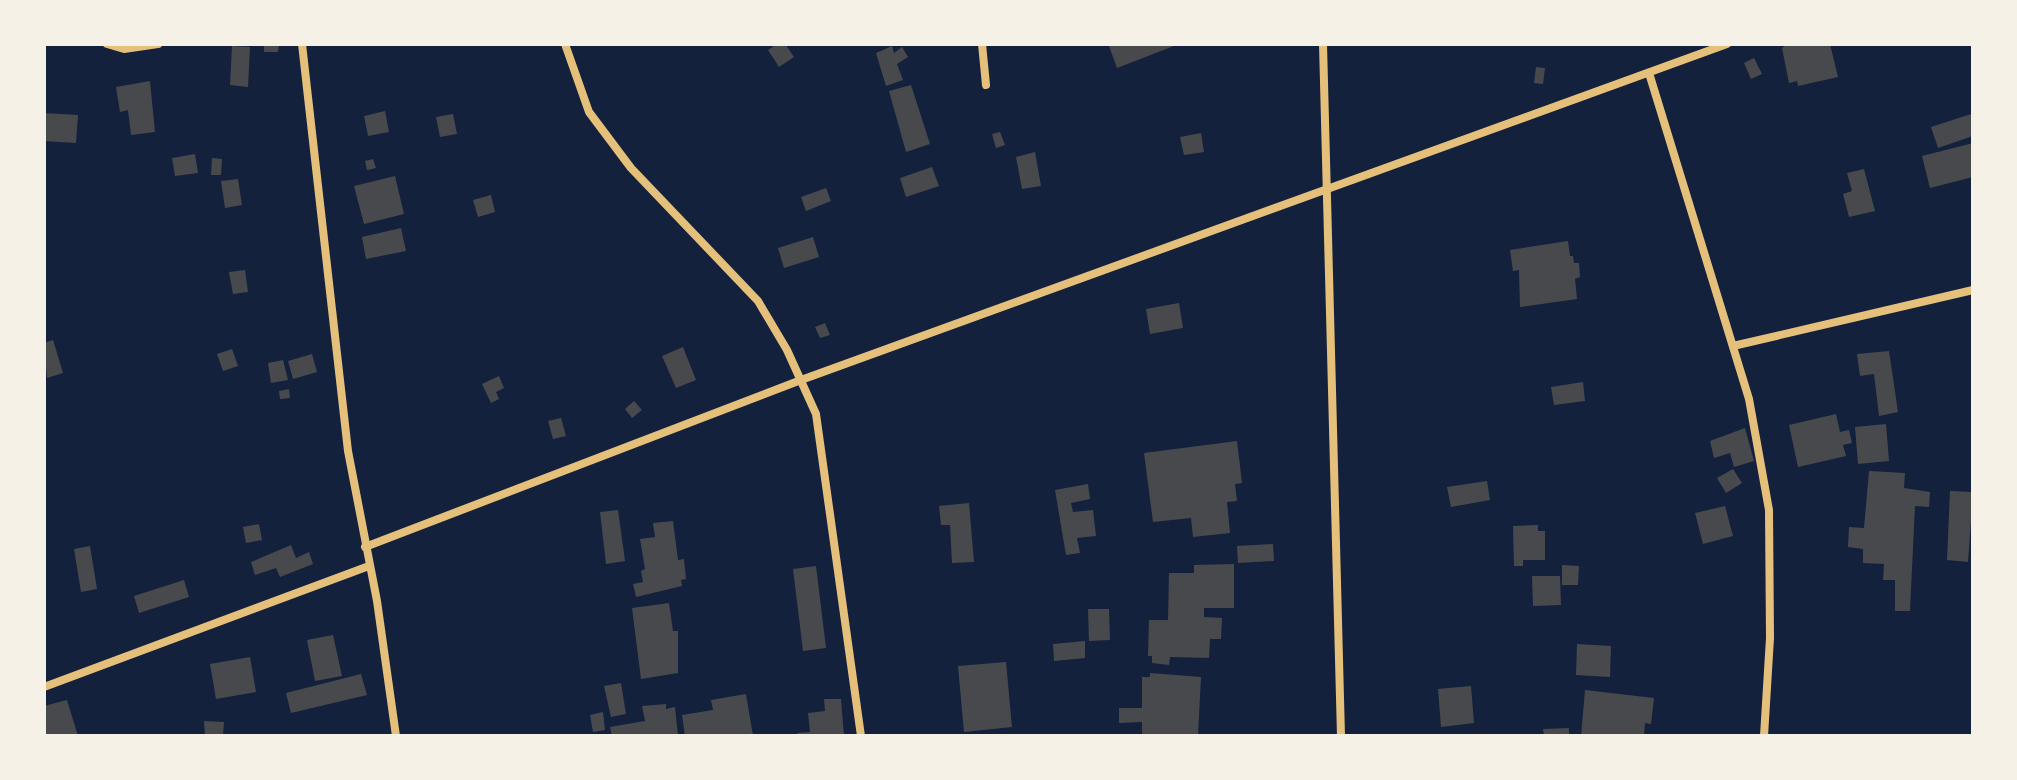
<svg xmlns="http://www.w3.org/2000/svg" width="2017" height="780" font-family="Montserrat,sans-serif">
  <style>
    .building { fill: #48494c }
    .lines { fill: none; stroke-linecap: round; stroke-linejoin: round }
    .minor { stroke: #e5c07b; stroke-width: 8 }
  </style>
  <rect width="100%" height="100%" fill="#14213d"/>
  <!-- building -->
  <path class="building" d="M264,44H279L278,52H264Z
    M777,44H785L794,57L779,67L768,50Z
    M1114,44H1179L1117,68L1109,46Z
    M1788,44H1830L1838,77L1798,86L1797,81L1789,83L1782,48Z
    M232,46L250,47L248,87L230,85Z
    M892,46L894,53L902,47L908,57L897,64L903,80L886,86L876,53Z
    M1754,58L1762,74L1751,79L1744,63Z
    M1536,67L1545,68L1543,84L1534,83Z
    M150,81L155,132L131,135L128,110L120,112L116,87Z
    M911,85L930,144L906,152L889,91Z
    M385,111L389,132L368,136L364,116Z
    M44,113L78,115L76,143L44,141Z
    M453,114L457,134L440,137L436,117Z
    M1971,114L1973,136L1938,148L1931,127Z
    M1000,132L1005,145L996,148L992,134Z
    M1201,133L1204,152L1184,155L1180,137Z
    M1973,143V177L1930,188L1922,156Z
    M1035,152L1041,186L1022,189L1016,157Z
    M195,154L198,173L175,176L172,158Z
    M212,158L222,159L221,175H211Z
    M373,159L376,168L367,170L365,161Z
    M932,167L939,186L906,197L900,178Z
    M1864,169L1875,211L1849,217L1843,194L1852,191L1847,173Z
    M395,176L404,214L364,224L354,186Z
    M238,179L242,205L225,208L221,181Z
    M826,188L831,201L806,211L801,197Z
    M491,195L495,212L478,217L473,200Z
    M401,228L406,251L366,259L362,237Z
    M813,237L819,257L784,268L778,248Z
    M1568,241L1570,256H1573L1574,263H1579L1580,277L1575,279L1577,299L1520,307L1519,270L1513,271L1510,250Z
    M245,270L248,292L233,294L229,272Z
    M1179,303L1183,328L1150,334L1146,309Z
    M825,323L830,335L820,338L815,327Z
    M53,340L63,373L47,378L44,343Z
    M683,347L696,380L676,388L662,356Z
    M232,349L238,366L223,371L217,354Z
    M1889,351L1898,412L1879,416L1874,374L1860,376L1857,354Z
    M312,354L317,372L293,379L288,361Z
    M283,360L288,380L271,383L268,363Z
    M499,376L504,388L496,392L499,399L491,403L482,384Z
    M1583,382L1585,401L1554,405L1551,387Z
    M289,389L290,398L280,399L279,391Z
    M634,401L642,410L632,418L625,409Z
    M1836,414L1840,432L1849,430L1852,443L1843,445L1846,456L1798,467L1789,425Z
    M561,418L566,436L553,439L548,421Z
    M1886,424L1889,461L1858,464L1855,427Z
    M1745,428L1754,461L1734,467L1730,453L1714,458L1710,441Z
    M1237,441L1242,483L1235,484L1237,501L1227,502L1230,533L1193,537L1191,518L1153,522L1144,453Z
    M1733,469L1742,483L1726,493L1717,478Z
    M1869,471L1905,473L1904,488L1930,492L1929,507L1915,506L1910,611H1895V580H1883L1884,564L1863,563V549L1848,547L1849,527L1864,528Z
    M1487,481L1490,500L1451,507L1447,487Z
    M1088,484L1090,499L1071,503L1073,512L1093,510L1096,536L1077,538L1080,553L1066,555L1055,490Z
    M1950,491L1973,492L1968,562L1947,560Z
    M969,503L974,562L952,563L950,525H941L939,506Z
    M1725,506L1733,536L1703,544L1695,513Z
    M618,510L625,561L606,564L600,512Z
    M673,521L678,560L684,559L686,579L681,580L682,586L636,597L633,584L643,582L641,571L645,569L640,539L655,537L653,523Z
    M259,524L262,540L246,543L243,527Z
    M1538,525V531H1545V560H1523V566H1514L1513,526Z
    M1273,544L1274,561L1238,563L1237,546Z
    M291,545L296,558L309,552L313,564L280,577L276,568L255,575L251,562Z
    M90,546L97,589L81,592L74,549Z
    M1234,564V608H1204V617L1222,618L1221,639H1210L1209,658L1170,657L1169,665L1152,663V656H1148L1149,620H1168L1169,573H1194V565Z
    M1562,565L1579,566L1578,585H1562Z
    M816,566L826,648L803,651L793,569Z
    M1532,576H1560L1561,605L1533,606Z
    M184,580L189,597L139,613L134,596Z
    M669,603L673,631H678V673L641,679L632,608Z
    M1088,609H1109L1110,640L1089,641Z
    M333,635L342,676L315,681L307,640Z
    M1085,641V658L1054,661L1053,644Z
    M1577,644L1611,646L1610,677L1576,675Z
    M250,657L256,692L216,699L210,664Z
    M1006,662L1012,727L964,732L958,666Z
    M1150,673L1201,677L1198,736H1142V722L1119,723V708H1142V677H1150Z
    M361,674L367,695L291,713L286,693Z
    M621,683L626,714L611,717L604,686Z
    M1471,686L1474,723L1441,727L1438,689Z
    M1585,690L1654,698L1651,724L1645,723L1644,736H1581Z
    M746,694L753,736H685L682,715L713,710L711,700Z
    M824,699H841L844,736H797V733L810,732L808,713L825,711Z
    M67,700L78,736H44V706Z
    M666,704V709L675,707L678,736H612L610,727L645,721L642,706Z
    M603,712L605,730L593,732L590,715Z
    M204,721L224,722L223,736H205Z
    M1569,728V736H1544L1543,729Z"/>
  <g class="lines">
    <!-- minor -->
    <path class="minor" d="M107,44L124,49L158,44
      M302,44L348,451L377,601L396,736
      M565,44L589,112L631,168L758,301L787,350L816,414L861,736
      M982,44L986,85
      M1323,44L1341,736
      M1649,73L1749,399L1769,510L1770,638L1764,736
      M1733,346L1973,290
      M365,547L801,380L1727,44
      M44,687L369,566"/>
  </g>
  <!-- border -->
  <rect width="2017" height="780" fill="none" stroke="#f6f1e7" stroke-width="92"/>
</svg>
